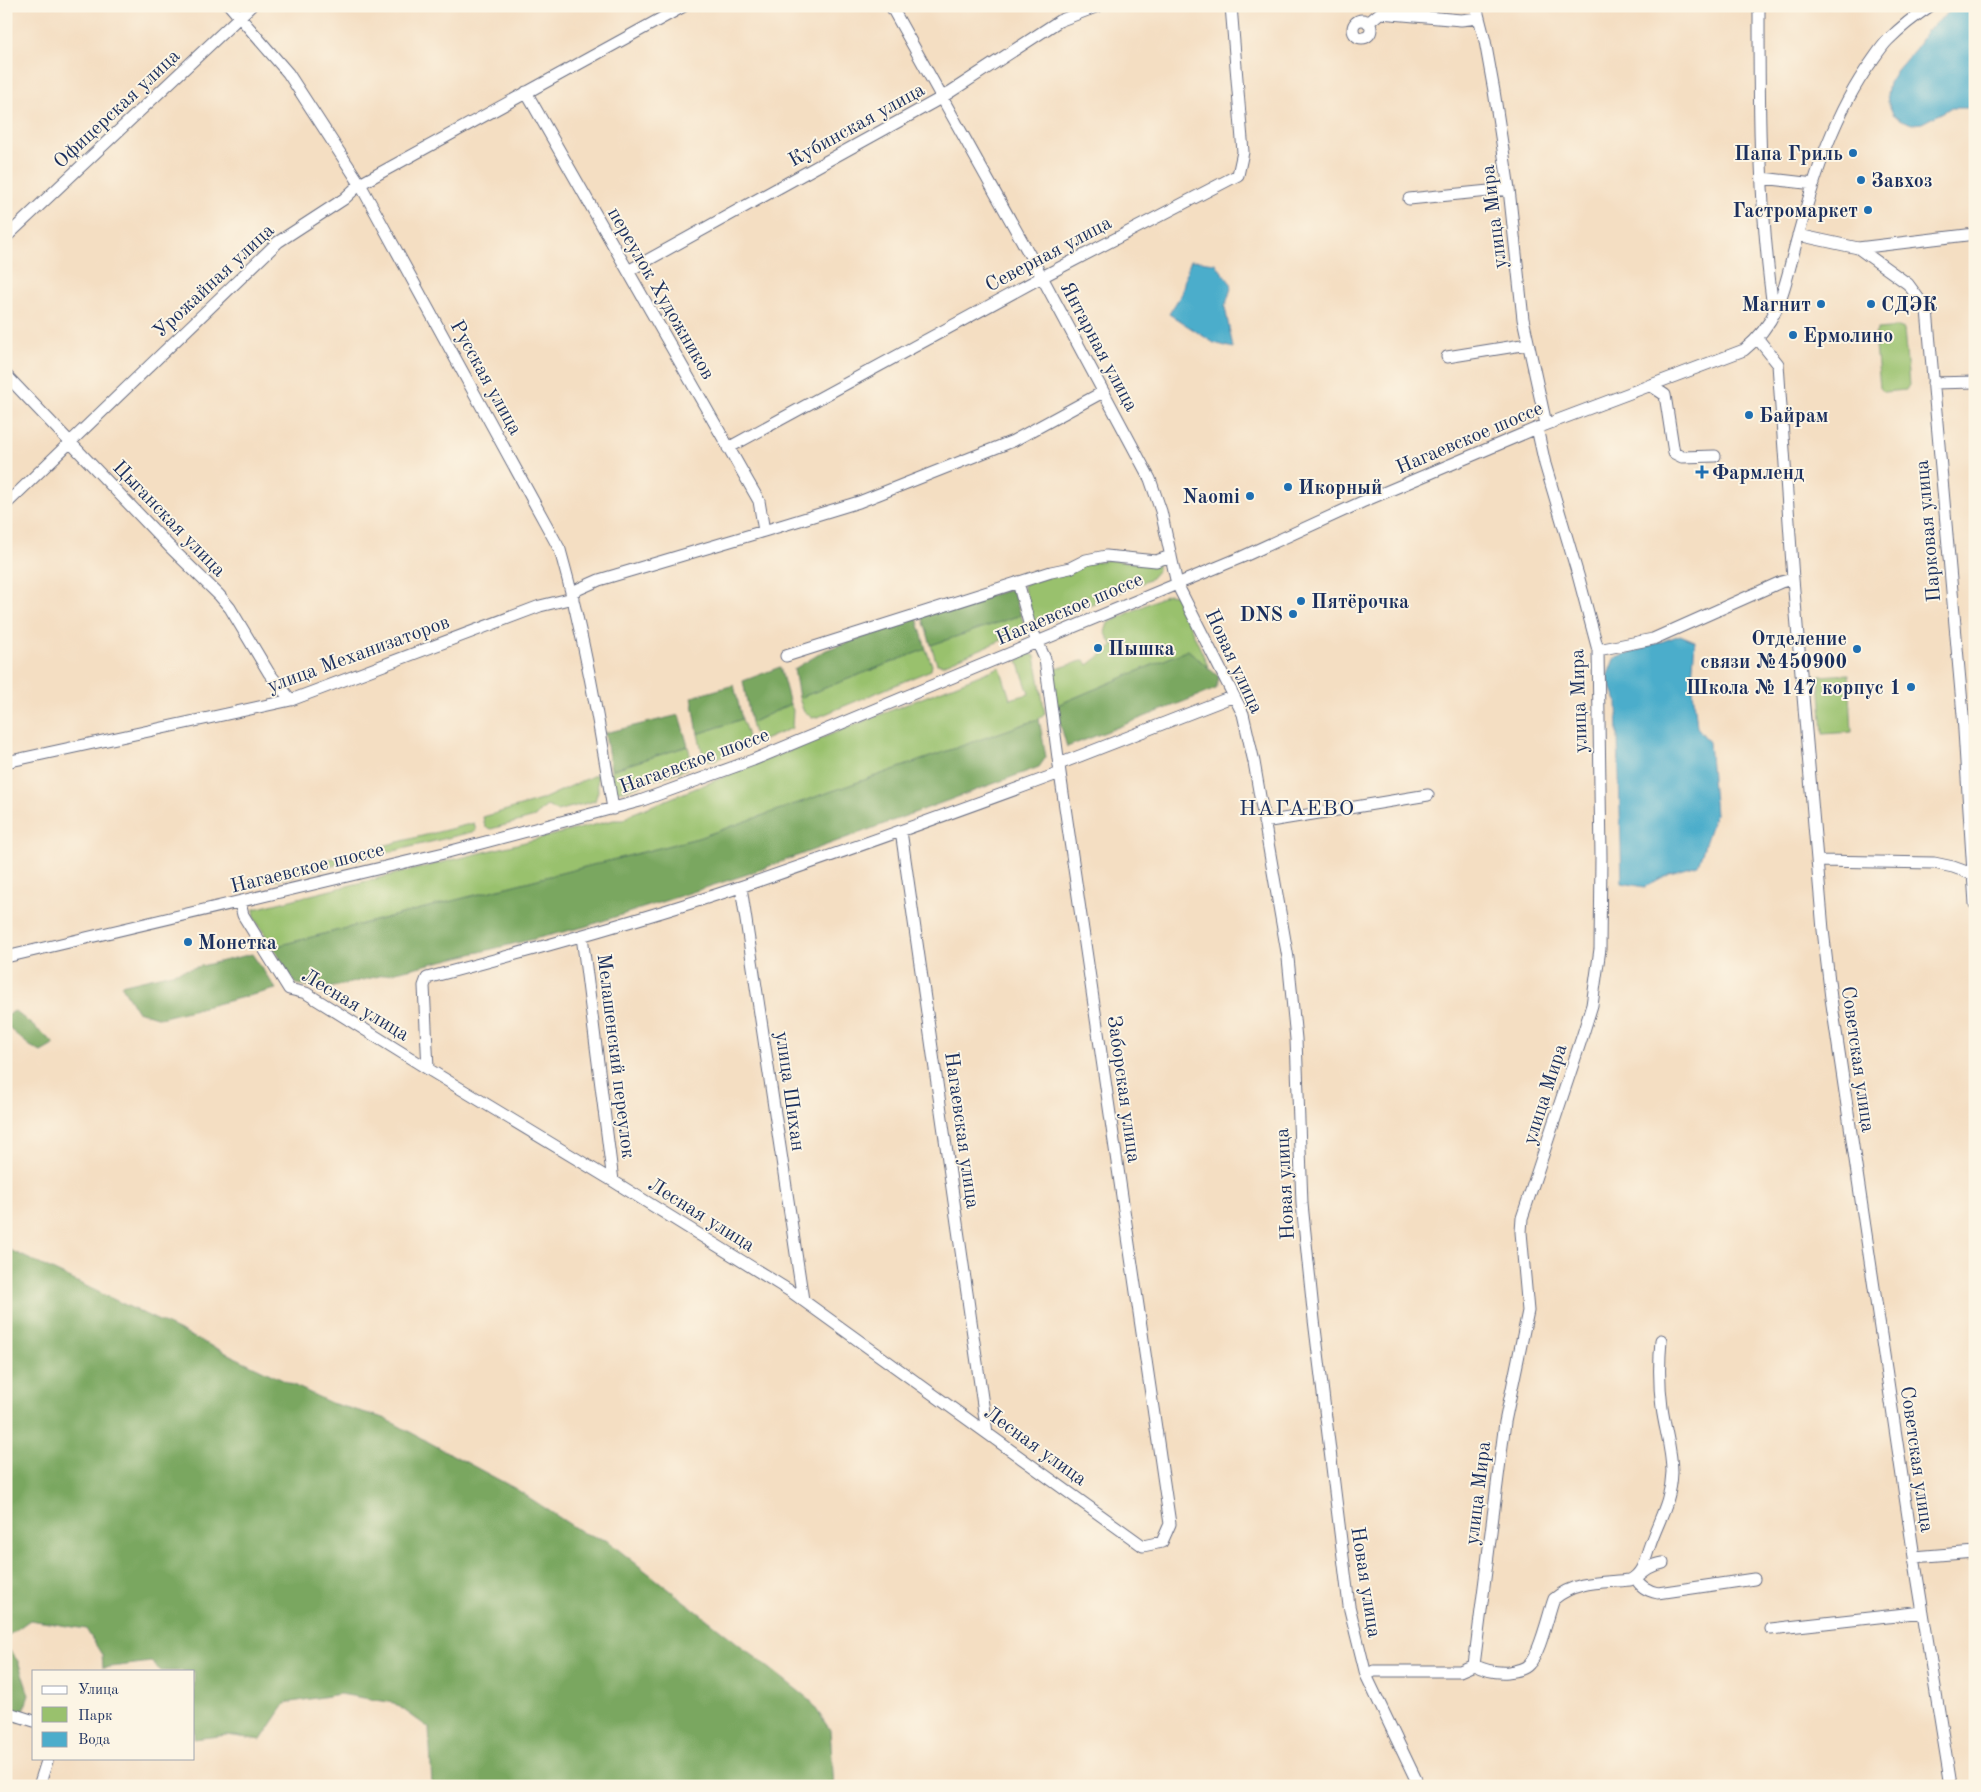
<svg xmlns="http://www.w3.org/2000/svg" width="1981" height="1792" font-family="'Old Standard TT',serif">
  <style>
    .green { fill: #99c16d; stroke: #5a7866 }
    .forest { fill: #7aa760; stroke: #4a6b5f }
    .water { fill: #4cadcb; stroke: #346e94 }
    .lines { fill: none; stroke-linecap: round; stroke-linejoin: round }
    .minor-casing { stroke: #676c81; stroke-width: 13 }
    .minor { stroke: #fff; stroke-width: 11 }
    .poi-dot { fill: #1f6fb2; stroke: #fcf5e5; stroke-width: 2 }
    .labels { text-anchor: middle; stroke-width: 4; stroke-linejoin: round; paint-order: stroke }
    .street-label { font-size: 20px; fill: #1b2f5e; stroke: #fcf5e5 }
    .poi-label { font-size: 20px; font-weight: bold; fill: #1b2f5e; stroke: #fcf5e5; text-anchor: start }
    .quarter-label { font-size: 22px; letter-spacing: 1px; fill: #1b2f5e; stroke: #fcf5e5 }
  </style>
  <rect width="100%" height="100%" fill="#fcf5e5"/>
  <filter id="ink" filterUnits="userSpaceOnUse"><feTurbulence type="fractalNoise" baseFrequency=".02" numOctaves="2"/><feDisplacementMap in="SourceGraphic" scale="10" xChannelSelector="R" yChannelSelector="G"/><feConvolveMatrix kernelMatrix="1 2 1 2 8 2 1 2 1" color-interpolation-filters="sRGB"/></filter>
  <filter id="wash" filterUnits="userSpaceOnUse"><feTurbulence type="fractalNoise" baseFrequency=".0096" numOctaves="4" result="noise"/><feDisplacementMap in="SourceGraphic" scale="20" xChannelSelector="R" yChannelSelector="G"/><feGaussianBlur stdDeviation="1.12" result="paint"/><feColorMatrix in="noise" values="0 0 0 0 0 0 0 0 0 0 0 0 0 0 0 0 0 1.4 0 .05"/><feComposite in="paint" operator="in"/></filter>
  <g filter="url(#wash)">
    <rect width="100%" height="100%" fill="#f4dec2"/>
    <!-- green -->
    <path class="green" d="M1899,327L1904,329L1909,385L1906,390L1884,392L1880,388L1875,334L1878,329Z
      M1109,560L1158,565V570L1149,580L1066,615L1034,626L1023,585L1088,563Z
      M1168,594L1176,595L1209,668L1188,650L1055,706L1053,670L1085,660L1088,665L1113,646L1105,632L1108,623Z
      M1021,615L1024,624L1021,632L943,665L937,664L931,645Z
      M926,649L932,665L931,670L818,717L812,718L803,710L799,698Z
      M1027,653L1035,656L1045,714L1039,719L698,838L273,947L255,919L254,909L614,820H624L631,814L1000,667L1010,699L1029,694L1018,661Z
      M1849,674L1852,732L1823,734L1819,676Z
      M790,704L793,710L792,728L764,740C754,737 753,732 751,723Z
      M742,719C745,728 752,740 744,748L714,760H707L703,755L698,734Z
      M688,746C690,755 693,762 686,769L623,791H616L613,788L611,770Z
      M597,774L598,791L595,801L557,811L547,806L539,812L535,817L491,829L485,827L483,817L541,800Z
      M474,823L476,831L250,886V879Z"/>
    <!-- forest -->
    <path class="forest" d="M1012,589L1021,615L931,645L922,616Z
      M917,618L926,649L799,698L794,669L826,650Z
      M1188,650L1219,677L1216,689L1067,747L1055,706Z
      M780,667L790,704L751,723L743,681Z
      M734,685L742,719L698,734L692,697Z
      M679,715L688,746L611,770L605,733Z
      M1039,719L1046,757L1039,767L748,874L584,927L325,989L296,984L273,947L698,838Z
      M252,954L276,989L160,1018L137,1011L121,985Z
      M15,1011L55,1044L41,1052L30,1046L6,1026V1015Z
      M6,1248L331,1403L384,1418L516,1489L583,1533L606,1540L810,1700L830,1730L834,1786H432L429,1728L394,1703L340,1694L286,1703L261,1740L227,1735L194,1739V1671H161L151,1662L103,1668L102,1655L86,1629L30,1620L6,1637Z
      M6,1646L18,1661L29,1695L20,1722L6,1717Z"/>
    <!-- water -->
    <path class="water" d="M1956,6H1975V108H1951L1922,123L1912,124L1901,120L1893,114L1888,102L1887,94L1889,83L1897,70L1916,48L1926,31Z
      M1191,260L1215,263L1232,285L1225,307L1233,348L1214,343L1169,314L1182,293L1186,273Z
      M1680,635L1695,641L1692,680L1697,727L1709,742L1715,814L1698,865L1670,873L1645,887L1622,883L1617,701L1607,677L1614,659Z"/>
  </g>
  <g filter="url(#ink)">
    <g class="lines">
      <defs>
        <path id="minor" d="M230,6L288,73L360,184L560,550C584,635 599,722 613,809
          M891,6L1042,277L1150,479L1161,511L1177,584L1243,714L1254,762L1288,958L1296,1039L1302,1204L1314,1320L1349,1606L1366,1675L1419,1786
          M1476,6L1485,41L1494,91L1509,189L1523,319L1546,424
          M1759,6C1759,109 1759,212 1774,314
          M1353 29a9 9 0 1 1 18 0a9 9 0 1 1-18 0Z
          M1368,23L1380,13L1461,20L1479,18
          M526,92L759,501L764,531L599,580L572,592
          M1762,178L1814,184
          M1409,199L1509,189
          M1798,235L1858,248L1908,284L1927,310L1963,715L1975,904
          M6,237L251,6
          M1858,248L1975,234
          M628,271L941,98L1059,21L1098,6
          M1758,339L1778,364L1793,579L1823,930L1831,998L1914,1557L1951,1786
          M1447,357L1528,344
          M6,375L169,546L219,595L230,608L269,673L291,700
          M1933,383L1975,382
          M1650,385L1665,395L1674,453L1682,457L1715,456
          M728,448L1042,277L1238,175L1243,152L1231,6
          M6,504L278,242L344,199L360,184L684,6
          M764,531L859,502L1013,441L1103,392
          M1598,650L1653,639L1781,582L1793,579
          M786,656L1051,572L1070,568L1086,560L1106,556L1156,561L1171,556
          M6,762L291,700L540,606L573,598
          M1059,764L1234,696
          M1264,822L1428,795
          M901,831L987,1433
          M1819,861L1934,863L1953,867L1975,875
          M741,887L803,1300
          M240,903L243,915L289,989L306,993L428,1069L613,1181L790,1291L1143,1546L1162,1542L1170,1524L1060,773L1045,659L1029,623L1018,582
          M582,936L613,1181
          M6,957L444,853L640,801L753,760L1177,584L1242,557L1362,502L1537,428L1744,350C1783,319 1785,281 1798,236C1815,175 1834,113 1872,61C1877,54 1882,46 1888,40C1901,27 1915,16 1930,6
          M428,1069L424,986L427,978C533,950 639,921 743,886C849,850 954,812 1060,773
          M1914,1557L1975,1552
          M1663,1563C1651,1565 1645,1570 1636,1578C1640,1587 1648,1591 1658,1593L1754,1579
          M1771,1629L1923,1612
          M1474,1665C1484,1670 1496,1673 1508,1672C1515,1671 1524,1670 1529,1664C1540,1654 1548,1615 1554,1599C1576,1580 1603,1583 1630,1580C1644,1573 1645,1558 1650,1545C1659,1519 1671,1502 1672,1472C1672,1450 1665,1430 1662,1408C1659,1386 1659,1362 1661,1340
          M1366,1675L1374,1671H1460L1474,1665L1505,1422L1528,1311L1521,1232L1522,1218L1583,1034L1592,1005L1600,949L1601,857L1598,650L1578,575L1545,464L1537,428
          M6,1712L34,1721
          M39,1786L48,1758"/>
      </defs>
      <!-- minor casing -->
      <use href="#minor" class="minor-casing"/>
      <!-- minor -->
      <use href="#minor" class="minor"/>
    </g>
  </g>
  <!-- markers -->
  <g class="poi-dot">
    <circle cx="1853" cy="153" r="5"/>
    <circle cx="1861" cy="180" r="5"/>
    <circle cx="1868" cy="210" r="5"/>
    <circle cx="1821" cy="304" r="5"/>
    <circle cx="1871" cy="304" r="5"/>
    <circle cx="1793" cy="335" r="5"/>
    <circle cx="1749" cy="415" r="5"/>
    <path d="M1699.5 464.5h5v5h5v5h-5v5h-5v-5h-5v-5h5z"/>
    <circle cx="1288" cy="487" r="5"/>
    <circle cx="1250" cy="496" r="5"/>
    <circle cx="1301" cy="601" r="5"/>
    <circle cx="1293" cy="614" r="5"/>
    <circle cx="1098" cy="648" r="5"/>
    <circle cx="1857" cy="649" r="5"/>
    <circle cx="1911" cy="687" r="5"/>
    <circle cx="188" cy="942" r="5"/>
  </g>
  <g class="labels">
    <!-- street labels -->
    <g class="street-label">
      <text transform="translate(116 108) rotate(-43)" y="7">Офицерская улица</text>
      <text transform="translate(856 124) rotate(-29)" y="7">Кубинская улица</text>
      <text transform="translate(1493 217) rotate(-97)" y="7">улица Мира</text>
      <text transform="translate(1048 253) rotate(-28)" y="7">Северная улица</text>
      <text transform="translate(213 280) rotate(-43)" y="7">Урожайная улица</text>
      <text transform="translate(662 293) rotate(60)" y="7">переулок Художников</text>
      <text transform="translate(1100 346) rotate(62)" y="7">Янтарная улица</text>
      <text transform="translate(487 377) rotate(61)" y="7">Русская улица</text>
      <text transform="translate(1469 437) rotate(-23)" y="7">Нагаевское шоссе</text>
      <text transform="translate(170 518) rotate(46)" y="7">Цыганская улица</text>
      <text transform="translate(1927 531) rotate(-95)" y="7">Парковая улица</text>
      <text transform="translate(1069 608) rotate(-23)" y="7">Нагаевское шоссе</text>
      <text transform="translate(358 653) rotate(-20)" y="7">улица Механизаторов</text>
      <text transform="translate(1235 661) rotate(65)" y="7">Новая улица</text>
      <text transform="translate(1578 701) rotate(-92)" y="7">улица Мира</text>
      <text transform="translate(694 760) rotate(-20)" y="7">Нагаевское шоссе</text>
      <text transform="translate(307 867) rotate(-14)" y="7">Нагаевское шоссе</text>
      <text transform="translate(356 1004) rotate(31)" y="7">Лесная улица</text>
      <text transform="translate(617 1056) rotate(83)" y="7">Мелашенский переулок</text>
      <text transform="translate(1859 1059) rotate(82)" y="7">Советская улица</text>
      <text transform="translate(1125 1089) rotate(82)" y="7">Заборская улица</text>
      <text transform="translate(791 1091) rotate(82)" y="7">улица Шихан</text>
      <text transform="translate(1544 1094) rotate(-72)" y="7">улица Мира</text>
      <text transform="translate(963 1130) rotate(82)" y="7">Нагаевская улица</text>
      <text transform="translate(1284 1184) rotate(-93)" y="7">Новая улица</text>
      <text transform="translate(702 1214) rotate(32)" y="7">Лесная улица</text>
      <text transform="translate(1036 1445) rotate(36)" y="7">Лесная улица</text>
      <text transform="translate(1918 1459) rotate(82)" y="7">Советская улица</text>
      <text transform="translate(1477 1493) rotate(-83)" y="7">улица Мира</text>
      <text transform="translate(1367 1582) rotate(81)" y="7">Новая улица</text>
    </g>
    <!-- poi labels -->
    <g class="poi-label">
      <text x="1843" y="160" text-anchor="end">Папа Гриль</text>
      <text x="1871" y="187">Завхоз</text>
      <text x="1858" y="217" text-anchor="end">Гастромаркет</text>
      <text x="1811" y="311" text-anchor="end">Магнит</text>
      <text x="1881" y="311">СДЭК</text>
      <text x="1803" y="342">Ермолино</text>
      <text x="1759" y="422">Байрам</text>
      <text x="1712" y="479">Фармленд</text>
      <text x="1298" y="494">Икорный</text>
      <text x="1240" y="503" text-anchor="end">Naomi</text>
      <text x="1311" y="608">Пятёрочка</text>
      <text x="1283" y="621" text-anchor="end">DNS</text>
      <text x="1847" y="645" text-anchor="end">Отделение<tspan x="1847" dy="23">связи №450900</tspan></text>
      <text x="1108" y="655">Пышка</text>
      <text x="1901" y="694" text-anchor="end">Школа № 147 корпус 1</text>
      <text x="198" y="949">Монетка</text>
    </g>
    <!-- quarter labels -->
    <g class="quarter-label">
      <text x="1297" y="815">НАГАЕВО</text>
    </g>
  </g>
  <!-- margin -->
  <rect width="1981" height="1792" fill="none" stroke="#fcf5e5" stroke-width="25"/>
  <!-- legend -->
  <rect x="32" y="1670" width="162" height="90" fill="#fcf5e5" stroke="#a2a6af"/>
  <rect x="42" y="1686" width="25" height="8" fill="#ffffff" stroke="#a2a6af"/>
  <text x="78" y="1694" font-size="15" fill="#1b2f5e">Улица</text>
  <rect x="42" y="1707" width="25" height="15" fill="#99c16d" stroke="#a2a6af"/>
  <text x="78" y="1720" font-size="15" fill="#1b2f5e">Парк</text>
  <rect x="42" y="1732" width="25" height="15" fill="#4cadcb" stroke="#a2a6af"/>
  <text x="78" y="1744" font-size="15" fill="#1b2f5e">Вода</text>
</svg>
